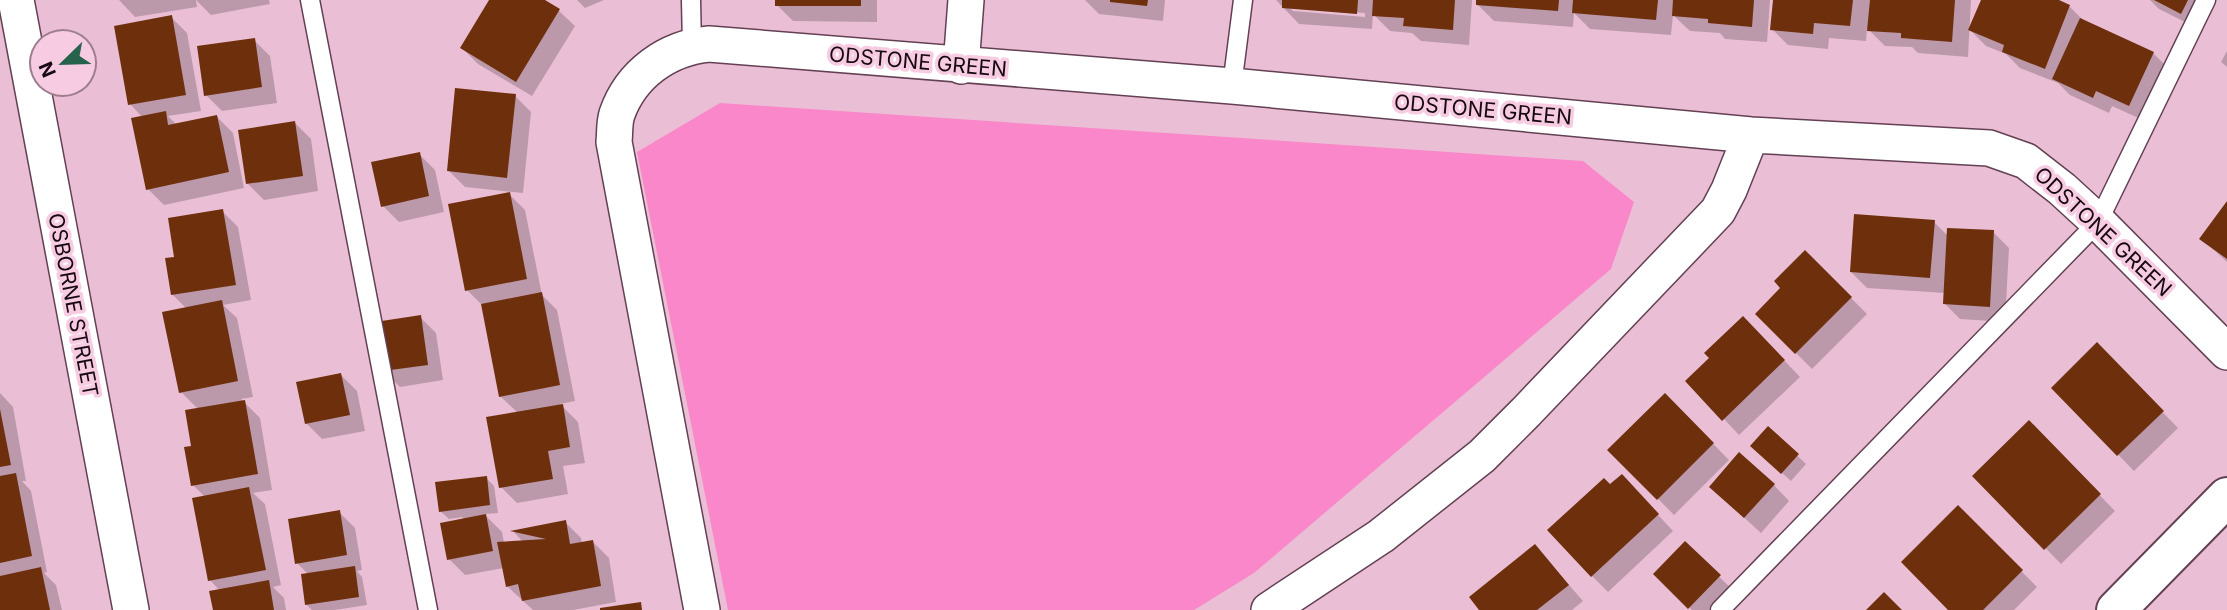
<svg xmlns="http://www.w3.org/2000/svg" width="2227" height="610" font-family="Inter,sans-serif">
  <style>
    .green { fill: #fa87c9 }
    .shadow { fill: #0003; fill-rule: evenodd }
    .building { fill: #6e2f0c }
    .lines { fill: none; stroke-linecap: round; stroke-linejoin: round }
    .lane-casing { stroke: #634053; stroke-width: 21 }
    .street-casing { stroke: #634053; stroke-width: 38 }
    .secondary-casing { stroke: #634053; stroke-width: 42 }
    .lane { stroke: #fff; stroke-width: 18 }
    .street { stroke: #fff; stroke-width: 35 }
    .secondary { stroke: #fff; stroke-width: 38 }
    .labels { text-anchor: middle; stroke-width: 7; stroke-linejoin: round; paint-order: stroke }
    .street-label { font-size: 21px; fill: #170911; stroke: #f7cce2 }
  </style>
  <rect width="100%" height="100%" fill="#eabfd5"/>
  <!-- green -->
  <path class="green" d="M720,103L1583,161L1634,202L1611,269L1254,573L1194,610H728L637,152Z"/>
  <!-- shadow -->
  <path class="shadow" d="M119,0H196L197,7L135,17Z
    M196,0H269L270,4L211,15Z
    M491,0H541L559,11L575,26L532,96L478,64L462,48Z
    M577,0H604L585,8Z
    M777,0H877V22L793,21L777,5Z
    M1085,0H1165L1163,21L1099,14Z
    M1276,0H1472L1469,45L1421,41L1412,33L1390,31L1373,14L1372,29L1299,24ZM1289,7L1365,13V17L1293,11Z
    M1478,0H1770L1767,42L1725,39L1720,33L1690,31L1673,15L1671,35L1590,29L1574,13L1573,27L1494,21L1478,5Z
    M1775,0H1971L1968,57L1918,53L1912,47L1885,46L1867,28L1866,41L1829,38L1828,49L1788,45L1772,29Z
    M1982,0H2054L2069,6L2086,23L2153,53L2169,69L2145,121L2112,106L2109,113L2070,95L2058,83L2020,68L2006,54L1986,46L1970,30Z
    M2150,0H2211L2197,28L2159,9Z
    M171,17L187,33L201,111L168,116L177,125L217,117L233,133L244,188L164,205L148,189L143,118L130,104Z
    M254,40L270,56L277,103L222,111L206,95Z
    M2227,51V67L2221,62Z
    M515,96L531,112L523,193L465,187L449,171Z
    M295,123L311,139L318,191L264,200L248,184Z
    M419,154L435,170L444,212L399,222L383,206Z
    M509,194L525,210L542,295L557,310L575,401L560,404L578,422L585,463L563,466L568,494L517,503L501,487L518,413L500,396L483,306L467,290Z
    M2227,204V262L2201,238Z
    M222,211L238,227L251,300L223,305L237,318L253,397L241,399L260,418L272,490L253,493L265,504L281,585L273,587L284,598L286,610H214L220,591L210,580L205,497L193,485V447L199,410L181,392L187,309L172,294L176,258Z
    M1934,222L1948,236L1993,232L2009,248L2005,322L1960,319L1944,303L1945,293L1867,288L1851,272Z
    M1805,252L1867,314L1812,369L1757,314L1783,288Z
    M420,317L436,333L443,380L400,387L384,371Z
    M1759,334L1800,377L1739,435L1724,419L1712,358Z
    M2097,345L2178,428L2134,471L2053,388Z
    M341,375L357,391L365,431L322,439L306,423Z
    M0,393L13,407L26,481H22L31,491L47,572L44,573L56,585L62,610H0Z
    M1665,395L1729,460L1674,515L1610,450Z
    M2029,423L2115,511L2061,564L1975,476Z
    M1768,428L1806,464L1791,481L1761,454Z
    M486,478L494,486L498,513L484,514L502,532L504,543L523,542L514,532L565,522L581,538L582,544L593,542L609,558L616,602L573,610H533L507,586L504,568L465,575L449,559L463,517L449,519L440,511Z
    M1774,485L1789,501L1761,533L1727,502Z
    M1611,487L1637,492L1673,531L1608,592L1592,576Z
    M1958,507L2037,587L2014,610H1950Z
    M339,512L355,528L362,570L357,571L362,577L367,605L335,610H312L307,605L309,575L297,563Z
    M1685,544L1735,592L1718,610H1692L1655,574Z
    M1535,546L1583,601L1572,610H1481Z"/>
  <!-- building -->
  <path class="building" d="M489,0H545L560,9L516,82L460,48Z
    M775,0H861V6H775Z
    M1110,0H1148L1147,6L1110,2Z
    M1282,0H1358L1357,14L1282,8Z
    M1373,0H1455L1453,30L1403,26L1404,18L1372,16Z
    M1476,0H1559L1558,11L1476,5Z
    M1573,0H1658L1656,20L1572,13Z
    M1673,0H1754L1752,27L1708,23V19L1672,16Z
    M1773,0H1853L1850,26L1814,23L1813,34L1770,30Z
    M1870,0H1955L1952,42L1901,38V33L1867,31Z
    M1981,0H2059L2070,5L2045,69L2002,52L2004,45L1968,30Z
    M2154,0H2188L2181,14Z
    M172,15L186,95L128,105L114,26Z
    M2080,18L2154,52L2129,106L2096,91L2093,98L2052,79Z
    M255,38L262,87L204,96L197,46Z
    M455,88L516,94L507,178L447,171Z
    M166,111L168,125L217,115L229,172L146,190L131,118Z
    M295,121L303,176L246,184L238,130Z
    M420,152L429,196L381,207L371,162Z
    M510,192L527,279L465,291L448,204Z
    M2227,201V259L2199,239Z
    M223,209L236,285L171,295L165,258L174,257L168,218Z
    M1854,214L1935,220L1930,278L1850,272Z
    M1947,228L1994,230L1990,307L1943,304Z
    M1805,250L1852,297L1795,354L1755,314L1780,288L1774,281Z
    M542,292L560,385L499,397L481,304Z
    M222,300L238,381L179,393L162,312Z
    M421,315L428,365L383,371L375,322Z
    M1743,316L1785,360L1722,421L1685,381L1709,358L1704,353Z
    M2097,342L2164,411L2117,456L2051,388Z
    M341,373L350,415L305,424L296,382Z
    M1665,393L1714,443L1657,500L1607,450Z
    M245,400L258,474L191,486L184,447L191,446L185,410Z
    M563,404L570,447L548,451L553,479L499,488L486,417Z
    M0,409L11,465L0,467Z
    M2029,420L2101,494L2044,550L1972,476Z
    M1768,426L1799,454L1781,474L1750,446Z
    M1739,452L1775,484L1744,518L1709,487Z
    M16,473L32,556L0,563V476Z
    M1622,474L1659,514L1591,577L1547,530L1604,478L1610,484Z
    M487,476L490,505L439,512L435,482Z
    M249,487L266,570L208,581L192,498Z
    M1958,505L2023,570L1983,610H1948L1901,562Z
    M340,510L347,555L295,564L288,519Z
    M486,514L493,551L447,560L440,523Z
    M566,520L570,544L593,540L601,586L522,601L518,584L506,587L497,542L546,539L510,531Z
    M1685,541L1721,575L1688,609L1653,574Z
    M1535,544L1569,585L1537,610H1479L1469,597Z
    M355,566L359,597L305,605L301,574Z
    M41,567L50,610H0V576Z
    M269,580L274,610H213L209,591Z
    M1884,592L1902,610H1866Z
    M641,602L642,610H600V608Z"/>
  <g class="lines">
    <defs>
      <path id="lane" d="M310,0L428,610
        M691,0L692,46
        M1232,86L1243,0
        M1720,610L2098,222L2206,0"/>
      <path id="street" d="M16,0L131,610
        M961,66L966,0
        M702,610L614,142C615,133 614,123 617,114C631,74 667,48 709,44L1232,86L1751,135L1989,148L2026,161L2062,189L2098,222L2227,352
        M1269,610L1381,536L1482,456L1526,412L1718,211L1729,190L1751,135"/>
      <path id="secondary" d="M2116,610L2227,497"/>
    </defs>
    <!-- lane casing -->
    <use href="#lane" class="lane-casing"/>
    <!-- street casing -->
    <use href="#street" class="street-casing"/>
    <!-- secondary casing -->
    <use href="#secondary" class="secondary-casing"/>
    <!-- lane -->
    <use href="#lane" class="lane"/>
    <!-- street -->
    <use href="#street" class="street"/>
    <!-- secondary -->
    <use href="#secondary" class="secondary"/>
  </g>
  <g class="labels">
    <!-- street labels -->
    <g class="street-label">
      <text transform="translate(918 62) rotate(5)" y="7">ODSTONE GREEN</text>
      <text transform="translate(1483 110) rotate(5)" y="7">ODSTONE GREEN</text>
      <text transform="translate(2103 232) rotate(43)" y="7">ODSTONE GREEN</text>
      <text transform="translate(73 305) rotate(79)" y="7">OSBORNE STREET</text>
    </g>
  </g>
  <!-- north arrow -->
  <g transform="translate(63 63) rotate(247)"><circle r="33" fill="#f7cce2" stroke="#9d7e8e" stroke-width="2"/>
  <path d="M0-5L12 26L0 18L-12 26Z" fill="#27624c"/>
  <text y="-10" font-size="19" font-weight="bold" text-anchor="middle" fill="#170911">N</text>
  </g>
</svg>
